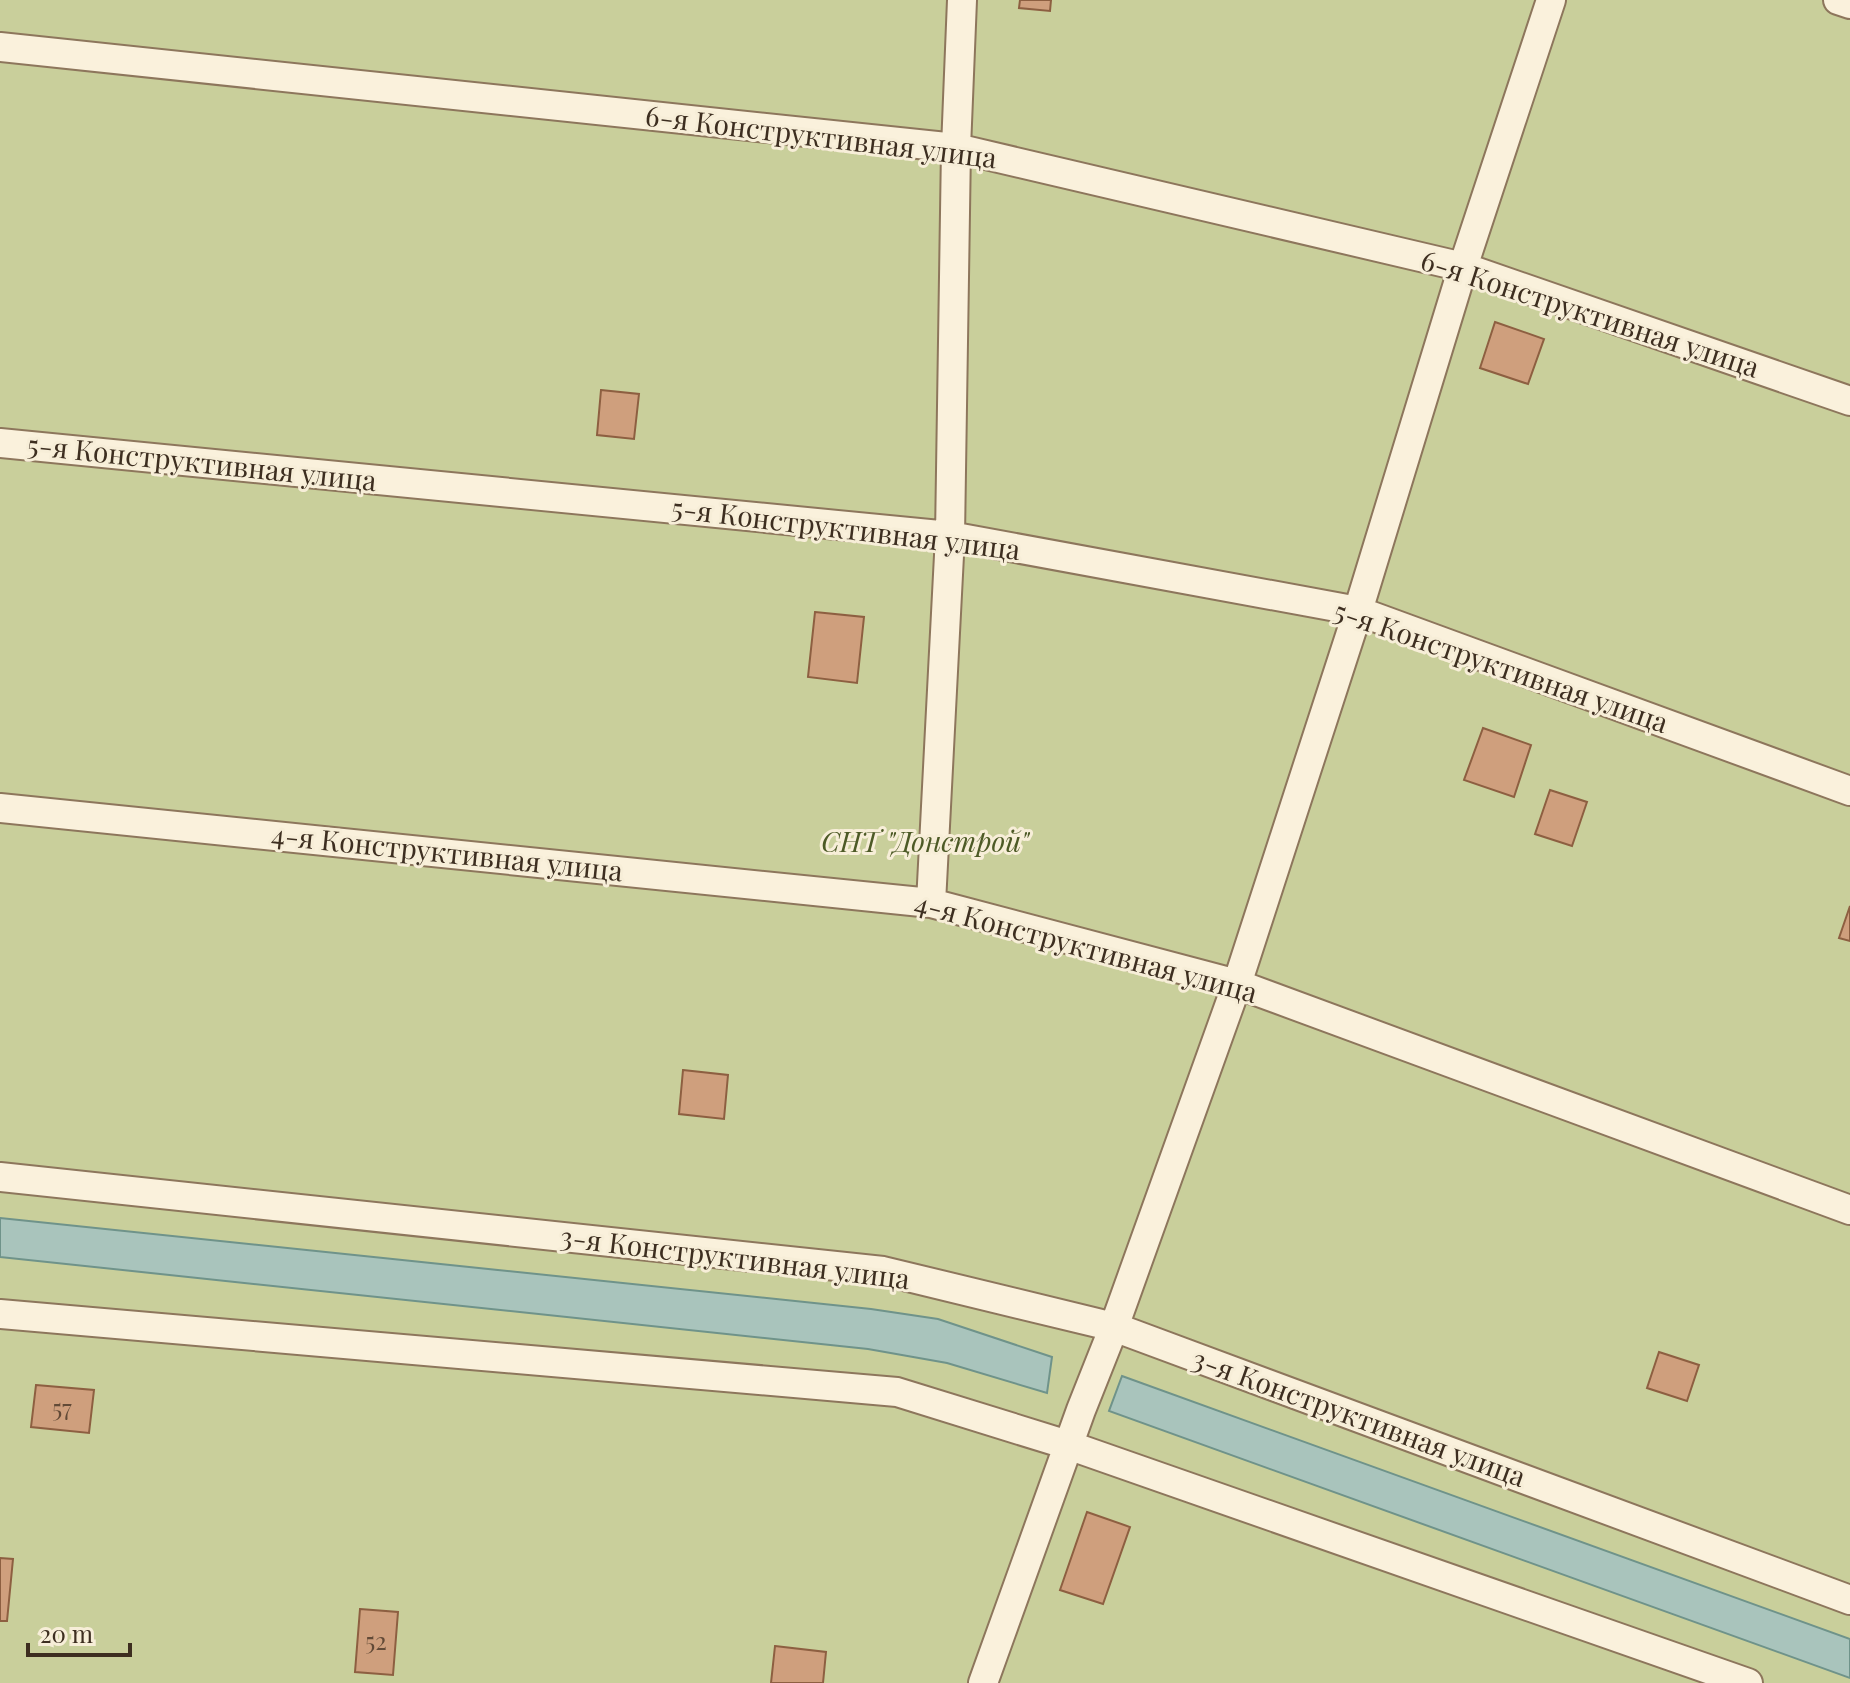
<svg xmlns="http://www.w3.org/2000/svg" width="1850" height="1683" font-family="'Playfair Display',serif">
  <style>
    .green { fill: #c9cf9b }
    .water { fill: #a9c4bc; stroke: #6f938a; stroke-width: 2 }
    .building { fill: #cf9f7d; stroke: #8d5f41; stroke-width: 2 }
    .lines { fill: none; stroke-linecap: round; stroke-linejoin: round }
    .minor-casing { stroke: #8d765c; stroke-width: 32 }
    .minor { stroke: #faf1dc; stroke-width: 28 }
    .labels { text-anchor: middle; stroke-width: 6; stroke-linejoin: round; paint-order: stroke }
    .number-label { font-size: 24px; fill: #624a37 }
    .street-label { font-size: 28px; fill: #3d2e20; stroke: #f7eed8 }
    .park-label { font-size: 28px; font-style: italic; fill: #4d5a26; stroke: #f7eed8 }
  </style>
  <rect width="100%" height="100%" fill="#f0e4c8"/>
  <!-- green -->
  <path class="green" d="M0,0H1850V1683H0Z"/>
  <!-- water -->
  <path class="water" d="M0,1218L871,1309L938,1319L1052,1357L1047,1393L947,1363L868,1349L0,1257Z
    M1122,1376L1850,1639V1678L1109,1411Z"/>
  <!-- building -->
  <path class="building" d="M1020,0H1051L1050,11L1019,8Z
    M1495,322L1544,339L1528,384L1480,368Z
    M601,390L639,394L634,439L597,435Z
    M815,612L864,617L857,683L808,677Z
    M1483,728L1531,745L1514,797L1464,780Z
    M1550,790L1587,802L1572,846L1535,834Z
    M1850,906V941L1839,938Z
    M683,1070L728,1075L724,1119L679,1114Z
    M1659,1352L1699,1365L1687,1401L1647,1388Z
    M36,1385L94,1390L89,1433L31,1427Z
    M1087,1512L1130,1527L1103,1604L1060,1590Z
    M0,1558L13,1559L7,1621H0Z
    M360,1609L398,1612L393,1675L355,1672Z
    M775,1646L826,1652L823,1683H771Z"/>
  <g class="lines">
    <defs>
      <path id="minor" d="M1838,0L1850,4
        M0,47L956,148L1463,267L1850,401
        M0,443L950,536L1358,611L1850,791
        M0,808L931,903L1237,984L1850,1210
        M931,903L950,536L956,148L962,0
        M0,1177L883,1271L1114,1327L1850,1600
        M0,1314L897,1392L1068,1445L1748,1683
        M983,1683L1081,1410L1114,1327L1237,984L1358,611L1463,267L1551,0"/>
    </defs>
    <!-- minor casing -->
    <use href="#minor" class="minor-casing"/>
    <!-- minor -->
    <use href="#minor" class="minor"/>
  </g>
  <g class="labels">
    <!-- number labels -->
    <g class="number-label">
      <text x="62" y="1417">57</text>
      <text x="376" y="1650">52</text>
    </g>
    <!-- street labels -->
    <g class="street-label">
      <text transform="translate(821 137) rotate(7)" y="10">6-я Конструктивная улица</text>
      <text transform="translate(1590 314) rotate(18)" y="10">6-я Конструктивная улица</text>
      <text transform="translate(202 463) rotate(6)" y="10">5-я Конструктивная улица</text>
      <text transform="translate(846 529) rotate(7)" y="10">5-я Конструктивная улица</text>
      <text transform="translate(1501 667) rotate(19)" y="10">5-я Конструктивная улица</text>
      <text transform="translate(447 853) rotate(6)" y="10">4-я Конструктивная улица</text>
      <text transform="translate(1086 948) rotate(15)" y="10">4-я Конструктивная улица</text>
      <text transform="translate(735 1258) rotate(7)" y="10">3-я Конструктивная улица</text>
      <text transform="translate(1359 1418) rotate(20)" y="10">3-я Конструктивная улица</text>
    </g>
    <!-- park labels -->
    <g class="park-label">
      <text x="925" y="852">СНТ "Донстрой"</text>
    </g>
  </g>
  <!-- scale -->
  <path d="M28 1643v12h102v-12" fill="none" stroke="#3d2e20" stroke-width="4"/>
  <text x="40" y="1643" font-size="24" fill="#3d2e20" stroke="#f7eed8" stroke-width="6" paint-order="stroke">20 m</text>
</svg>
